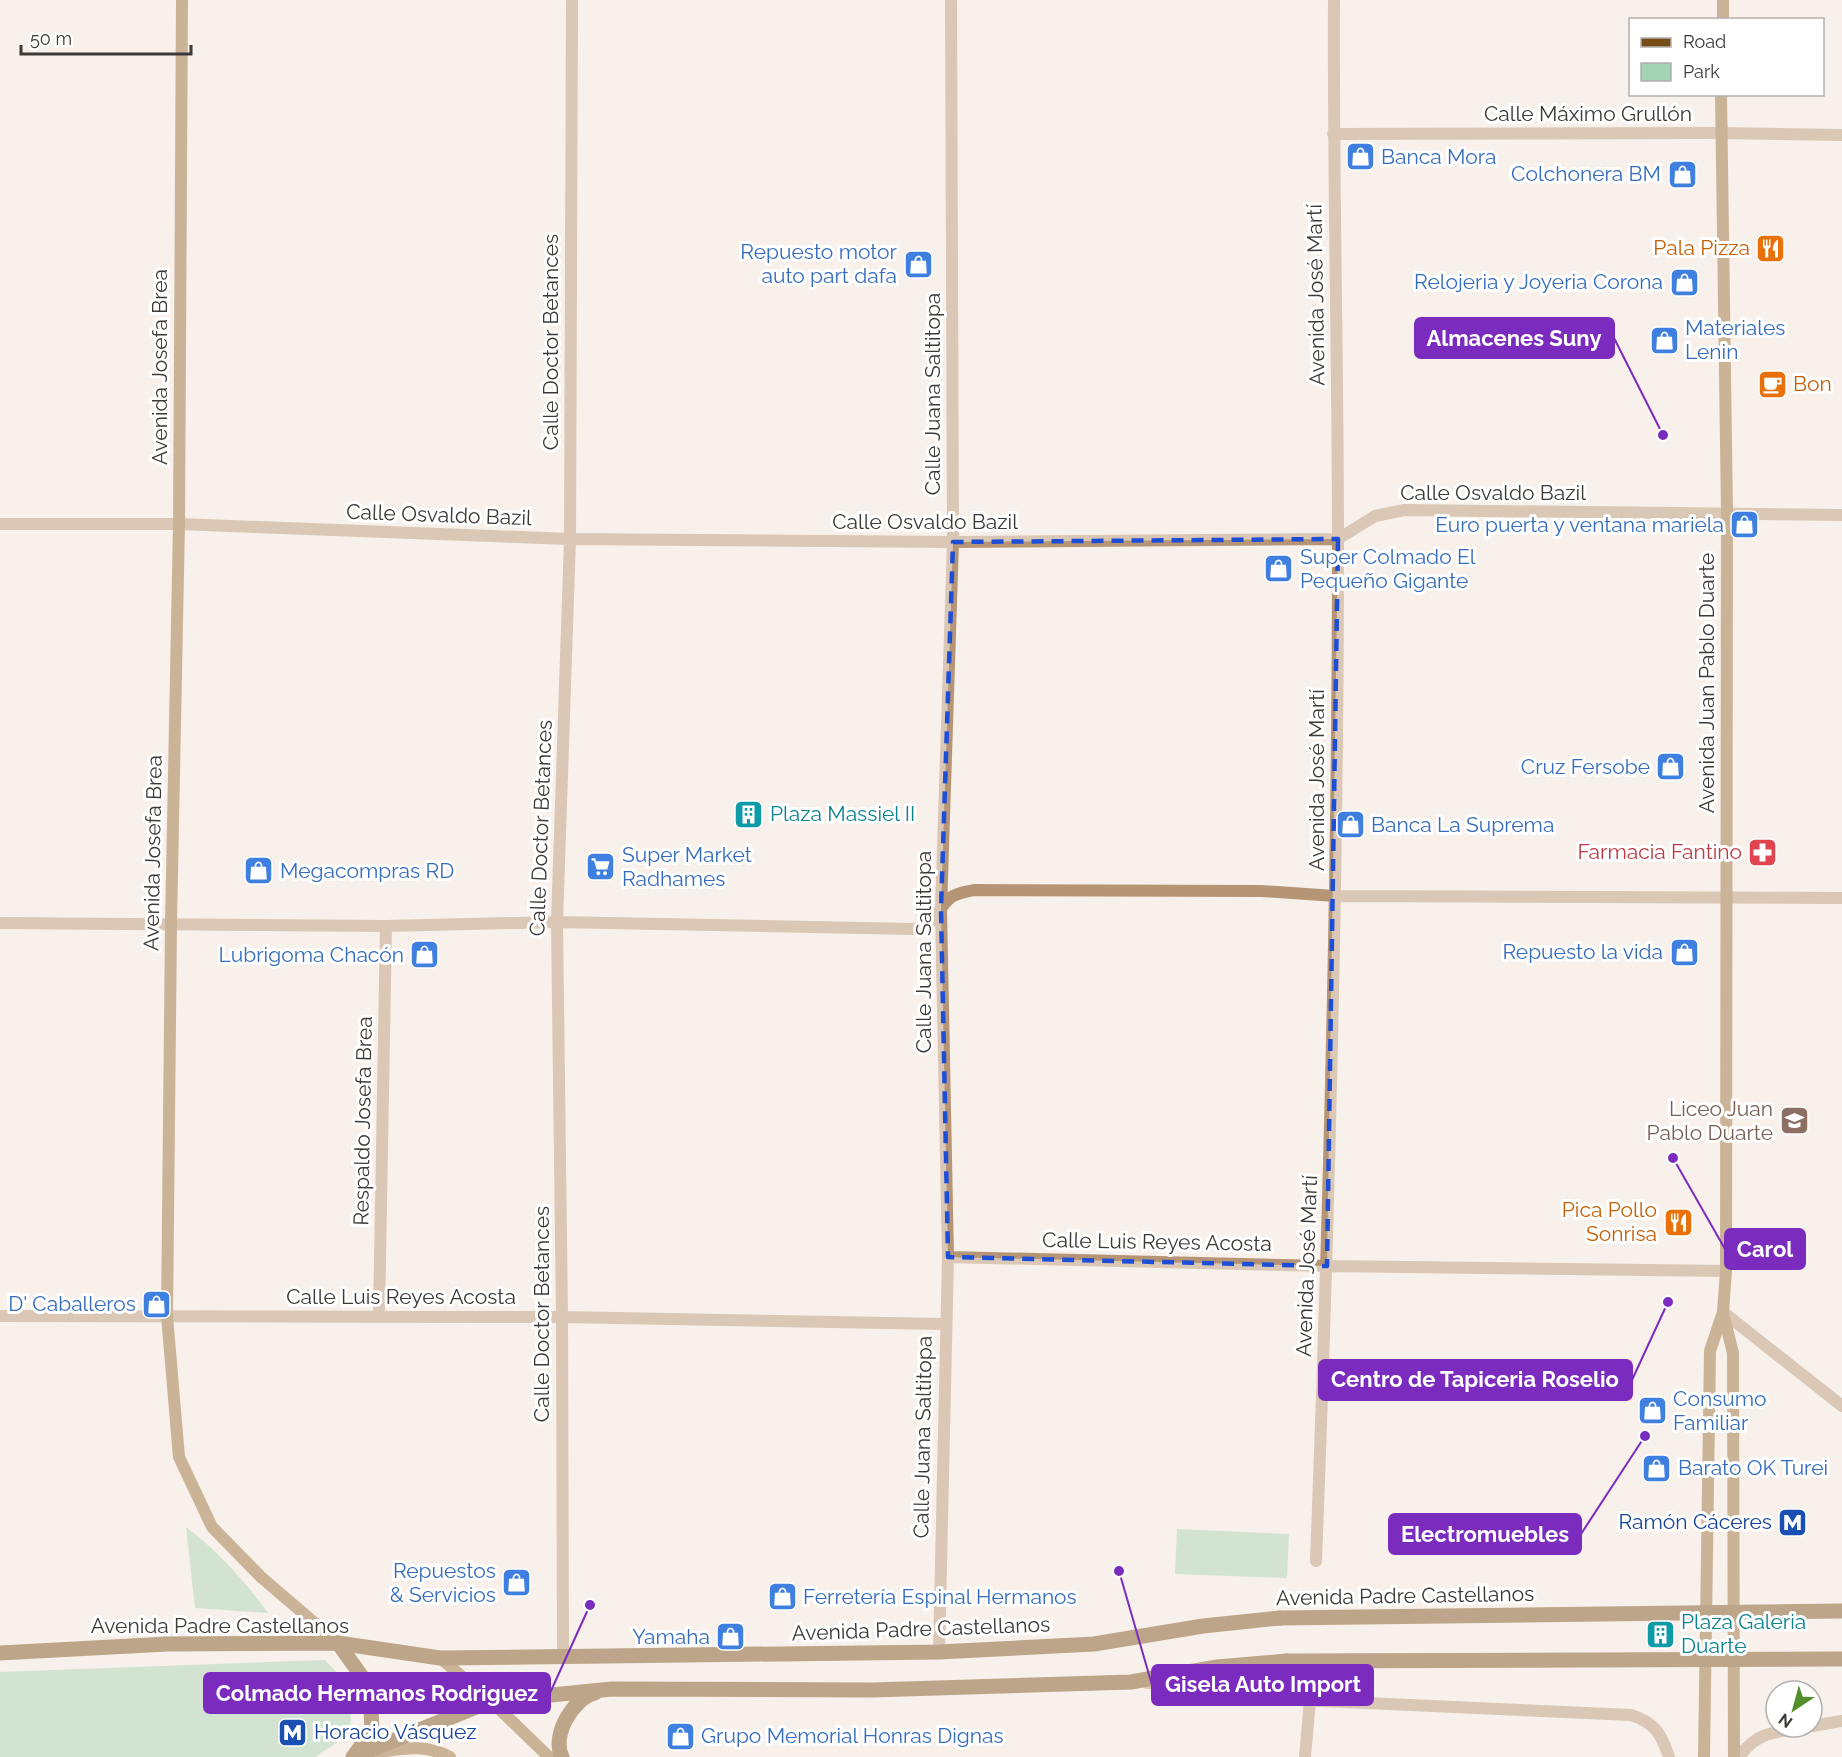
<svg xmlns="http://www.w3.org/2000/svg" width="1842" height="1757" font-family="Raleway,sans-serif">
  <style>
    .green { fill: #a5d4b4 }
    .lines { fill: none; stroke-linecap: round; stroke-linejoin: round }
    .street { stroke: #b59575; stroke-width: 12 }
    .secondary { stroke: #966835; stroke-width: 12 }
    .primary { stroke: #774b15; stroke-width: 15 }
    .primary-bridge { stroke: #774b15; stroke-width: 15 }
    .marked { fill: none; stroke: #1d4ed8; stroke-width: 4.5; stroke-dasharray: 12 8; stroke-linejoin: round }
    .labels { text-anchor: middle; stroke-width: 6; stroke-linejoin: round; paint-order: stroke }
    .street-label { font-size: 21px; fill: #3c3937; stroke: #fff }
    .shop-label { font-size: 21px; fill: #366cbe; stroke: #fff; text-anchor: start }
    .food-label { font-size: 21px; fill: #c56008; stroke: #fff; text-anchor: end }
    .culture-label { font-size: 21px; fill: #0d838f; stroke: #fff; text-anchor: start }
    .health-label { font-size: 21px; fill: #be3a42; stroke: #fff; text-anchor: end }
    .education-label { font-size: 21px; fill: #785e54; stroke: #fff; text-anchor: end }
    .transit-label { font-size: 21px; fill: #164399; stroke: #fff; text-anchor: end }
    .leader { fill: none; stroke: #7b2cbf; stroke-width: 2 }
    .callout-dot { fill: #7b2cbf; stroke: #fff; stroke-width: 2 }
    .callout { fill: #7b2cbf; stroke: #7b2cbf; stroke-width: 2 }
    .callout-label { font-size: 22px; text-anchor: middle; font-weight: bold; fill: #fff }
  </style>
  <rect width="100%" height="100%" fill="#f8f0ea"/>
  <!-- green -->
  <path class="green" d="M186,1527C218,1551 245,1581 268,1613L195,1608Z
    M1177,1529L1289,1534L1287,1578L1175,1574Z
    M325,1660L352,1689L350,1734L315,1757H0V1672Z"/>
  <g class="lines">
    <!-- street -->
    <path class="street" d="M1333,134L1720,133L1842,135
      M0,524H179L570,539L953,542L1338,539L1375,516L1404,510L1842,515
      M0,923L386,926L557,922L913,929C936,926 934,914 948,900C954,893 966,892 974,890L1261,891L1335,896L1842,898
      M948,1257L1327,1266L1726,1271
      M1723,1312L1842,1406
      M0,1316L562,1317L945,1324
      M379,1317L386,926
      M1316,1561C1329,1221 1338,881 1338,541C1338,361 1333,180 1334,0
      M939,1652L948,1257L941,909L953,542L951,0
      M563,1656L562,1317L557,922L570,539L572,0
      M1147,1683L1224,1687L1300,1700L1631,1715C1655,1723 1661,1733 1669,1757
      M1812,1726L1842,1721
      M1305,1757L1310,1700
      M1739,1757C1757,1731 1777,1732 1806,1727"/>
    <!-- secondary -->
    <path class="secondary" d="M182,0L179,524L171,924L167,1316L179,1457L212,1527L261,1577L338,1643
      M1723,20V0
      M1723,1313L1733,1353L1734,1757
      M440,1658L491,1701L549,1757
      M373,1753C402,1749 423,1743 450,1757
      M1704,1757L1710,1351L1723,1312L1726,1271L1727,513L1721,94"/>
    <!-- primary -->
    <path class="primary" d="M338,1643L370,1688L372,1731L354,1756
      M0,1653L167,1644L338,1643L440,1658L939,1652L1094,1644L1203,1626L1280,1618
      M353,1757L491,1701L612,1689L872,1690L1131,1682L1217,1667L1287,1661
      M562,1757C551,1736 573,1698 595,1693"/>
    <!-- primary-bridge -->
    <path class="primary-bridge" d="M1280,1618L1842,1611
      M1287,1661L1842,1659"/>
  </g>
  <!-- marked area -->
  <path d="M0 0H1842V1757H0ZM1338,539L1327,1266L948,1257L941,909L953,542Z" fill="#f8f0ea" fill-opacity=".55" fill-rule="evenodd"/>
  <path class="marked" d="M1338,539L1327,1266L948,1257L941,909L953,542Z"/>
  <!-- icons -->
  <defs>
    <symbol id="shop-square" viewBox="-11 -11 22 22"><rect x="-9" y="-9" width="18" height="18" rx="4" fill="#3f7fe0" stroke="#fff"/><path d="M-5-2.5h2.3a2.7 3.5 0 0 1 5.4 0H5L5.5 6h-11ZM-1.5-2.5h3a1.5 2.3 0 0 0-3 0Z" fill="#fff"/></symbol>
    <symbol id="restaurant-square" viewBox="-11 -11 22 22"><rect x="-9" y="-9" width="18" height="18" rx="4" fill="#e8710a" stroke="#fff"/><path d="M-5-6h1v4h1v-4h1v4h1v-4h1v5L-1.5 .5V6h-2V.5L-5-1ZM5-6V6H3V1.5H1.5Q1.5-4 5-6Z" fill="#fff"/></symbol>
    <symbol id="cafe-square" viewBox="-11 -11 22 22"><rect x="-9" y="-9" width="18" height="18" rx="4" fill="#e8710a" stroke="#fff"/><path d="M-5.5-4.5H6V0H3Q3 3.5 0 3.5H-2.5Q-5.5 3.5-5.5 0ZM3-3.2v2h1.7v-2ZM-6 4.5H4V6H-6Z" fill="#fff"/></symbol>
    <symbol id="building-square" viewBox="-11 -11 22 22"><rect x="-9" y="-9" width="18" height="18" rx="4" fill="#0f9aa8" stroke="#fff"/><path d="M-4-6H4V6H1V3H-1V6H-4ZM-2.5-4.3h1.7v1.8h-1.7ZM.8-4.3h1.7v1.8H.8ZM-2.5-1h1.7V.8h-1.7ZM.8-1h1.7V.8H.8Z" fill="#fff"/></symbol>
    <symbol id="pharmacy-square" viewBox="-11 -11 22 22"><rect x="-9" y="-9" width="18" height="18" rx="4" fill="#e0444e" stroke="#fff"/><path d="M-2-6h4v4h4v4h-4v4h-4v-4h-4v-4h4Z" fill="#fff"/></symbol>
    <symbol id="supermarket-square" viewBox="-11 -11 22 22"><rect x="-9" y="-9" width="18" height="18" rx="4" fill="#3f7fe0" stroke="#fff"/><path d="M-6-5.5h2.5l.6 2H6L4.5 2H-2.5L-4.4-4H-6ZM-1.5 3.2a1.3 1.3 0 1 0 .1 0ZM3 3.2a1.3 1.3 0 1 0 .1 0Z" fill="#fff"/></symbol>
    <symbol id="school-square" viewBox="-11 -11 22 22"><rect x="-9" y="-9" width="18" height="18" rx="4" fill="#8d6e63" stroke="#fff"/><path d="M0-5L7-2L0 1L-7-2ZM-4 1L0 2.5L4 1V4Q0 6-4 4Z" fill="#fff"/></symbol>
    <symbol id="metro-square" viewBox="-11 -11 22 22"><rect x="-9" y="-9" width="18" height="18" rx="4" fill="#1a4fb4" stroke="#fff"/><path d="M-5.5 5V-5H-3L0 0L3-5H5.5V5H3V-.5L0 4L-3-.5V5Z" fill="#fff"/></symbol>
  </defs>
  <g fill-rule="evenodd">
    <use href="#shop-square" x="1344" y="140" width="33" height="33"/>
    <use href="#shop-square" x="1666" y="158" width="33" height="33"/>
    <use href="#restaurant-square" x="1754" y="232" width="33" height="33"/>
    <use href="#shop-square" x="902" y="248" width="33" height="33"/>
    <use href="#shop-square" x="1668" y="266" width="33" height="33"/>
    <use href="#shop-square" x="1648" y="324" width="33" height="33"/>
    <use href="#cafe-square" x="1756" y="368" width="33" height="33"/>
    <use href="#shop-square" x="1728" y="508" width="33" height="33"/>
    <use href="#shop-square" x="1262" y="552" width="33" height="33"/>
    <use href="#shop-square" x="1654" y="750" width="33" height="33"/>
    <use href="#building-square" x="732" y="798" width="33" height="33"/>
    <use href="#shop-square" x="1334" y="808" width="33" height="33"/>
    <use href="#pharmacy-square" x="1746" y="836" width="33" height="33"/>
    <use href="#supermarket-square" x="584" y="850" width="33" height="33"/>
    <use href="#shop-square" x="242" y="854" width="33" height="33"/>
    <use href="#shop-square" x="1668" y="936" width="33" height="33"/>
    <use href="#shop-square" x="408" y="938" width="33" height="33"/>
    <use href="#school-square" x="1778" y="1104" width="33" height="33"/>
    <use href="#restaurant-square" x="1662" y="1206" width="33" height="33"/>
    <use href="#shop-square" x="140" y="1288" width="33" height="33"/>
    <use href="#shop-square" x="1636" y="1394" width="33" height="33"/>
    <use href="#shop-square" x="1640" y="1452" width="33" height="33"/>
    <use href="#metro-square" x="1776" y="1506" width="33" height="33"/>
    <use href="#shop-square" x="500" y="1566" width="33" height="33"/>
    <use href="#shop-square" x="766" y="1580" width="33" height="33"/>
    <use href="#building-square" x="1644" y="1618" width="33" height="33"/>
    <use href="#shop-square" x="714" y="1620" width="33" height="33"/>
    <use href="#metro-square" x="276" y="1716" width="33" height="33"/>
    <use href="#shop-square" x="664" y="1720" width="33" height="33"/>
  </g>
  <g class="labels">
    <!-- street labels -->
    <g class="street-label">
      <text x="1588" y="121">Calle Máximo Grullón</text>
      <text transform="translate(1316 295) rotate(-91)" y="7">Avenida José Martí</text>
      <text transform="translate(551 342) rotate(-90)" y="7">Calle Doctor Betances</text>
      <text transform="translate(160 367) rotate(-90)" y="7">Avenida Josefa Brea</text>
      <text transform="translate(933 394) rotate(-90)" y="7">Calle Juana Saltitopa</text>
      <text x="1493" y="500">Calle Osvaldo Bazil</text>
      <text transform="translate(439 515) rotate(2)" y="7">Calle Osvaldo Bazil</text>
      <text x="925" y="529">Calle Osvaldo Bazil</text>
      <text transform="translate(1707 683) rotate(-90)" y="7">Avenida Juan Pablo Duarte</text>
      <text transform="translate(1317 780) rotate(-90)" y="7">Avenida José Martí</text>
      <text transform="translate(541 828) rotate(-88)" y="7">Calle Doctor Betances</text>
      <text transform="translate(153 853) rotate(-89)" y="7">Avenida Josefa Brea</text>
      <text transform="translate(924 952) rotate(-90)" y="7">Calle Juana Saltitopa</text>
      <text transform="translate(363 1121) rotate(-89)" y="7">Respaldo Josefa Brea</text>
      <text transform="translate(1157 1242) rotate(1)" y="7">Calle Luis Reyes Acosta</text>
      <text transform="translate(1307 1266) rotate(-88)" y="7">Avenida José Martí</text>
      <text x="401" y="1304">Calle Luis Reyes Acosta</text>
      <text transform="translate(542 1314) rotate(-90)" y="7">Calle Doctor Betances</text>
      <text transform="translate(923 1437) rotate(-89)" y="7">Calle Juana Saltitopa</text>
      <text transform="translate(1405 1596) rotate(-1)" y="7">Avenida Padre Castellanos</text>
      <text x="220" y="1633">Avenida Padre Castellanos</text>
      <text transform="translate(921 1629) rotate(-2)" y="7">Avenida Padre Castellanos</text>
    </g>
    <!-- shop labels -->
    <g class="shop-label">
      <text x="1381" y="164">Banca Mora</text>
      <text x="1661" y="181" text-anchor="end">Colchonera BM</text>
      <text x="897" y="259" text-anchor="end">Repuesto motor<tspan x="897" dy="24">auto part dafa</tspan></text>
      <text x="1663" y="289" text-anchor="end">Relojeria y Joyeria Corona</text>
      <text x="1685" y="335">Materiales<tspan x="1685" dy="24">Lenin</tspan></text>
      <text x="1724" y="532" text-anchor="end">Euro puerta y ventana mariela</text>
      <text x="1300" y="564">Super Colmado El<tspan x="1300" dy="24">Pequeño Gigante</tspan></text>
      <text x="1650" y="774" text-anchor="end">Cruz Fersobe</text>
      <text x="1371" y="832">Banca La Suprema</text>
      <text x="622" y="862">Super Market<tspan x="622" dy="24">Radhames</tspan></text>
      <text x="280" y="878">Megacompras RD</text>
      <text x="1663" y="959" text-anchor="end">Repuesto la vida</text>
      <text x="404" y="962" text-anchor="end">Lubrigoma Chacón</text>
      <text x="136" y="1311" text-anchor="end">D' Caballeros</text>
      <text x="1673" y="1406">Consumo<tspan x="1673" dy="24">Familiar</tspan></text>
      <text x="1678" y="1475">Barato OK Turei</text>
      <text x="496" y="1578" text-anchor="end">Repuestos<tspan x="496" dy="24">&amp; Servicios</tspan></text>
      <text x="803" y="1604">Ferretería Espinal Hermanos</text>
      <text x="710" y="1644" text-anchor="end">Yamaha</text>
      <text x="701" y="1743">Grupo Memorial Honras Dignas</text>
    </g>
    <!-- food labels -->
    <g class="food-label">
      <text x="1750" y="255">Pala Pizza</text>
      <text x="1793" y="391" text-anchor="start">Bon</text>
      <text x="1657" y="1217">Pica Pollo<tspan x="1657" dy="24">Sonrisa</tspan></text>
    </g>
    <!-- culture labels -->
    <g class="culture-label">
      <text x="770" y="821">Plaza Massiel II</text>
      <text x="1681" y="1629">Plaza Galeria<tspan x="1681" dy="24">Duarte</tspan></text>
    </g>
    <!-- health labels -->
    <g class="health-label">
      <text x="1742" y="859">Farmacia Fantino</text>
    </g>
    <!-- education labels -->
    <g class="education-label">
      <text x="1773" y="1116">Liceo Juan<tspan x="1773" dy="24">Pablo Duarte</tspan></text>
    </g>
    <!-- transit labels -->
    <g class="transit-label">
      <text x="1772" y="1529">Ramón Cáceres</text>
      <text x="314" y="1739" text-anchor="start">Horacio Vásquez</text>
    </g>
  </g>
  <!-- callouts -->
  <path class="leader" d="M1663 435L1614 338M1673 1158L1725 1249M1668 1302L1632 1380M1645 1436L1581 1534M1119 1571L1152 1685M590 1605L550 1693"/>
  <g class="callout-dot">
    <circle cx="1663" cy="435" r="6"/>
    <circle cx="1673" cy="1158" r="6"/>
    <circle cx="1668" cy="1302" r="6"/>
    <circle cx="1645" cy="1436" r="6"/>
    <circle cx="1119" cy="1571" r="6"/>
    <circle cx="590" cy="1605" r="6"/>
  </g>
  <g class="callout">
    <rect x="1415" y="318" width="199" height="40" rx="6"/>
    <rect x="1725" y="1229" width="80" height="40" rx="6"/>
    <rect x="1319" y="1360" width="313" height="40" rx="6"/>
    <rect x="1389" y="1514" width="192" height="40" rx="6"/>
    <rect x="1152" y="1665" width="221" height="40" rx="6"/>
    <rect x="204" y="1673" width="346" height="40" rx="6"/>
  </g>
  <g class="callout-label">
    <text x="1514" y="346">Almacenes Suny</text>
    <text x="1765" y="1257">Carol</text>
    <text x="1475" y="1387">Centro de Tapiceria Roselio</text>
    <text x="1485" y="1542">Electromuebles</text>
    <text x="1263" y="1692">Gisela Auto Import</text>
    <text x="377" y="1701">Colmado Hermanos Rodriguez</text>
  </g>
  <!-- legend -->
  <rect x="1629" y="18" width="195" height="78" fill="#ffffff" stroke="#b1b0af" stroke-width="1.5"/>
  <rect x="1641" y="38" width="30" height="9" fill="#774b15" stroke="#b1b0af" stroke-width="1.5"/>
  <text x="1683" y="48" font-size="18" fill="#3c3937">Road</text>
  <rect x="1641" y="63" width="30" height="18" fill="#a5d4b4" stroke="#b1b0af" stroke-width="1.5"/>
  <text x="1683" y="78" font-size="18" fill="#3c3937">Park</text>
  <!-- north arrow -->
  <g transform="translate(1794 1709) rotate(216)"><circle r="28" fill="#ffffff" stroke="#b1b0af" stroke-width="1.5"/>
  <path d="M0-4.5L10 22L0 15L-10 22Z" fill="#558f2d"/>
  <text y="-9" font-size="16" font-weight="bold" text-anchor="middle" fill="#3c3937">N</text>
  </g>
  <!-- scale -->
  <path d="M21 45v9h170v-9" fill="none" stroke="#3c3937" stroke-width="3"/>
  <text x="30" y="45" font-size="18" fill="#3c3937" stroke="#ffffff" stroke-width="4.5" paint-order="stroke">50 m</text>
</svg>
